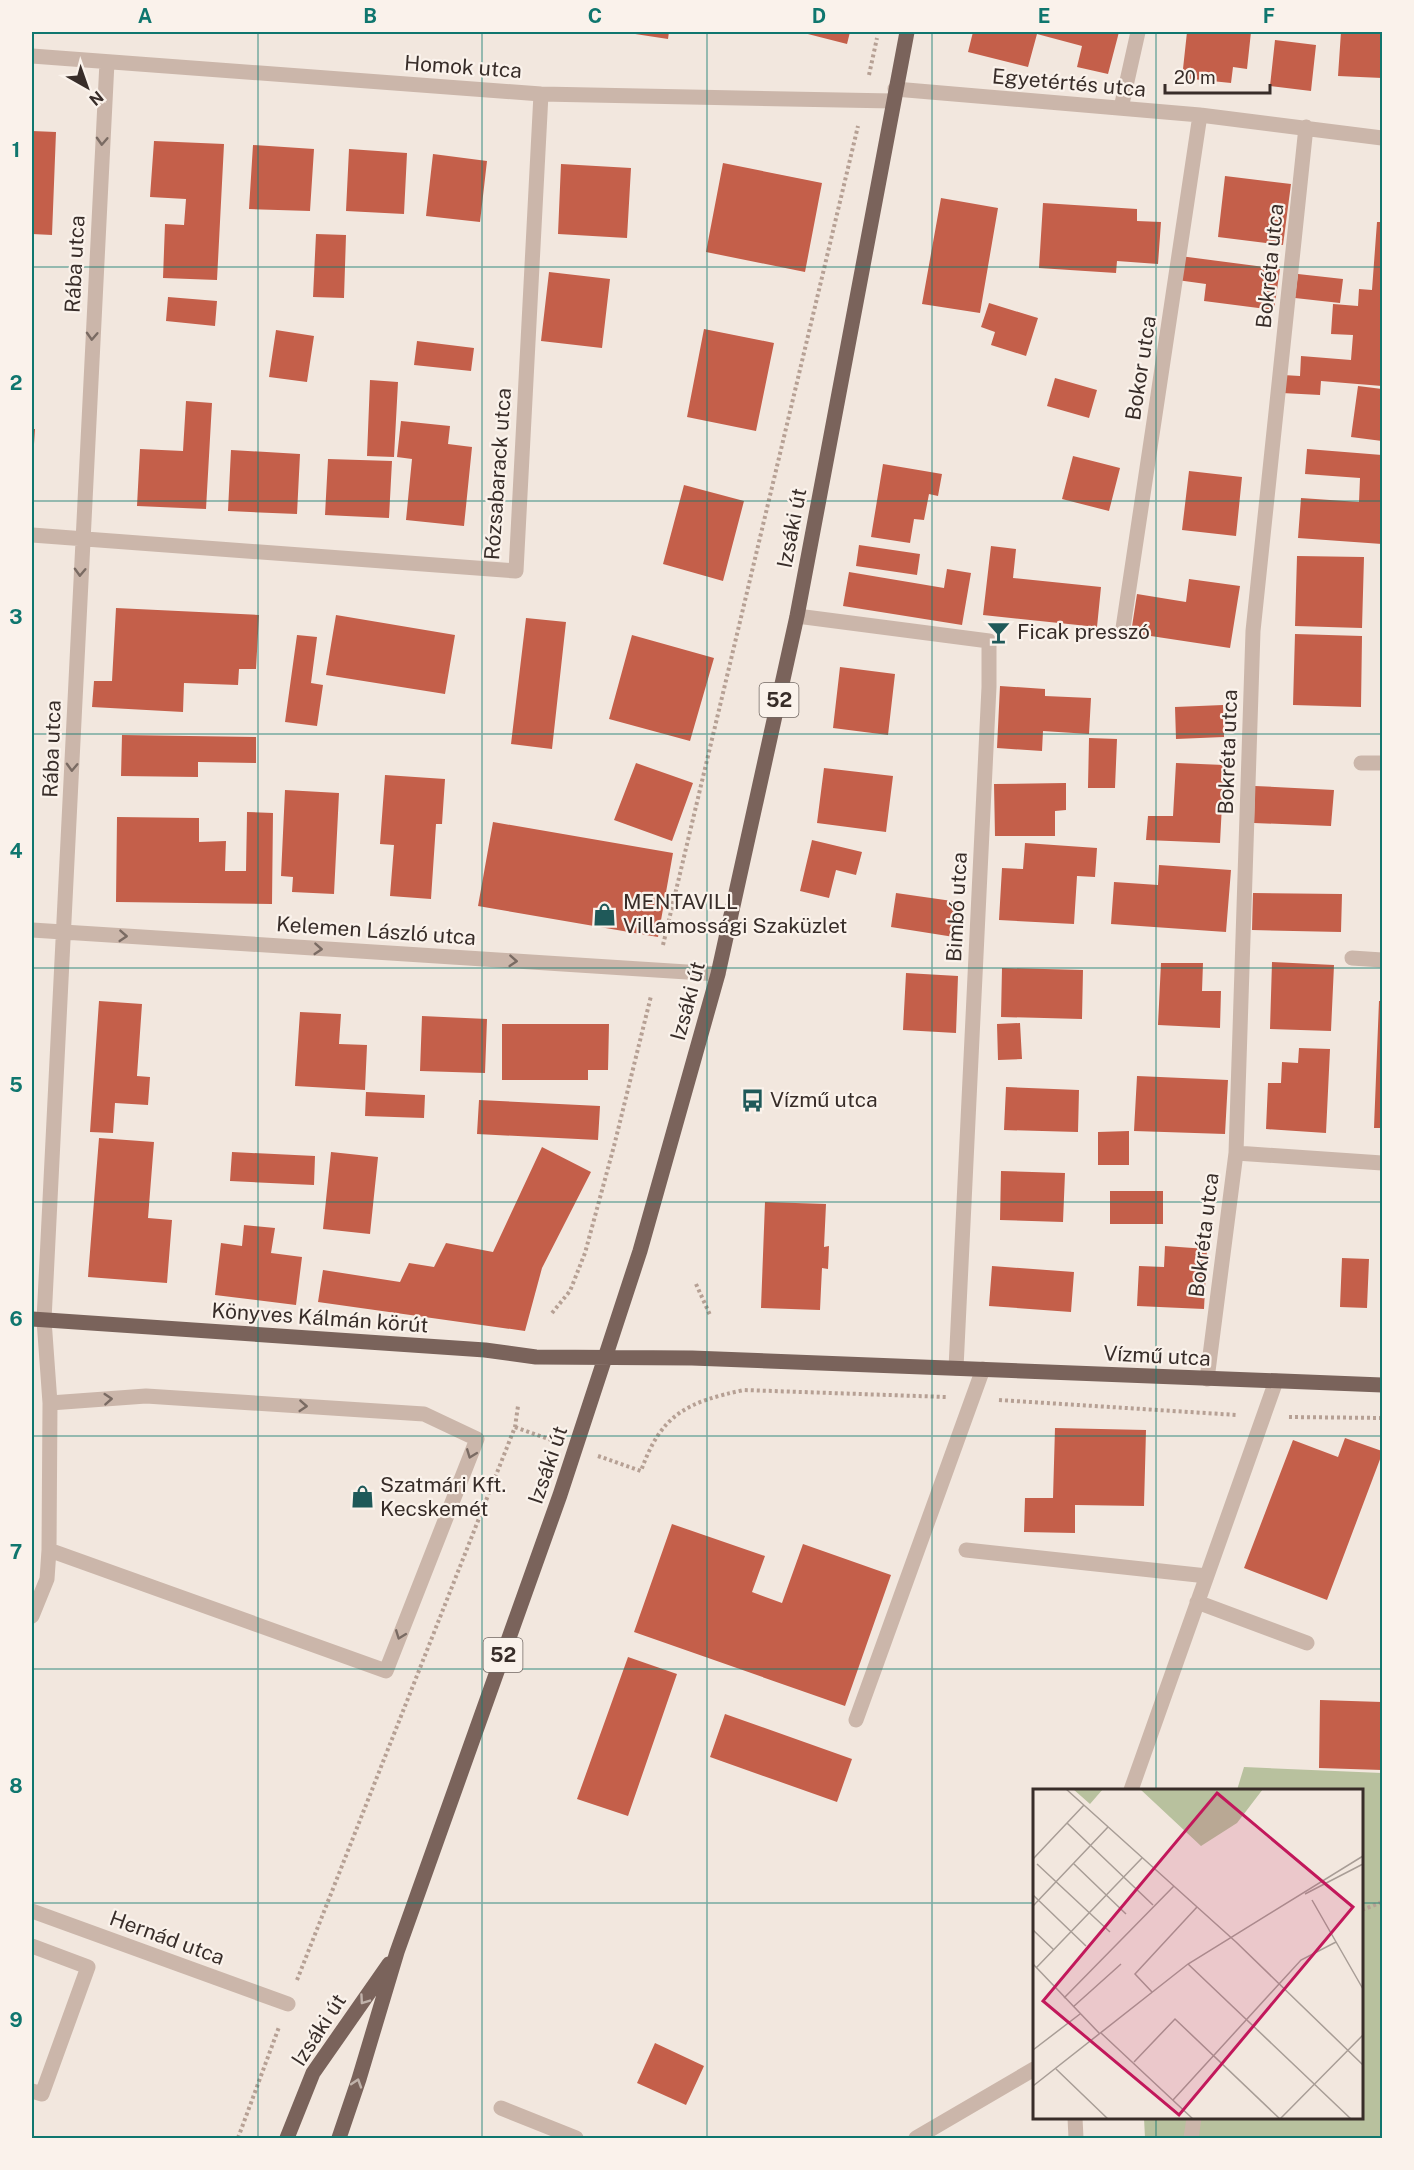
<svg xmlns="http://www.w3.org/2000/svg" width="1414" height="2170" font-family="'Public Sans',sans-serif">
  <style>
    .green { fill: #b8c19e }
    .building { fill: #c45f4a }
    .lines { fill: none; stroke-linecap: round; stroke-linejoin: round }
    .path { stroke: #b6a094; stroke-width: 4; stroke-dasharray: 3 3; stroke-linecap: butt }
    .minor { stroke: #cbb6aa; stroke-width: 15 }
    .major { stroke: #7a635b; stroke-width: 15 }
    .oneway { stroke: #7a6b63 }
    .oneway2 { stroke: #c0b2aa }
    .grid { fill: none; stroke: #0f766e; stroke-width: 1.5; stroke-opacity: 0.55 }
    .labels { text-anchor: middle; stroke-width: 4.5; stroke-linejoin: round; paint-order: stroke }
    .shield { fill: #faf2eb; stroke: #726863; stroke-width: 1.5 }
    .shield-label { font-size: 20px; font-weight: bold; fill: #382d29 }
    .street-label { font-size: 21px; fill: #382d29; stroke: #faf2eb }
    .poi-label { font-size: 21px; fill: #382d29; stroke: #faf2eb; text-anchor: start }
    .inset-road { fill: none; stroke: #a89d96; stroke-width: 1.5 }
    .view { fill: #c2185b; fill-opacity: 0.15; stroke: #c2185b; stroke-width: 3 }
    .inset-edge { fill: none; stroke: #382d29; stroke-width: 3 }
    .neatline { fill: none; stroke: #0f766e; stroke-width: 2 }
    .grid-label { font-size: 20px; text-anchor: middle; font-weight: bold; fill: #0f766e }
  </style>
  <rect width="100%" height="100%" fill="#f2e7de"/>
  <!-- green -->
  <path class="green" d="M1244,1767L1382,1773V2138H1145L1144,2118H1362V1790H1237Z"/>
  <!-- building -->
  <path class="building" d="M622,32H669L668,39Z
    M800,32H850L847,44Z
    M973,32H1119L1108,74L1077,67L1082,46L1037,34L1028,67L968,52Z
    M1187,32H1251L1247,69L1233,67L1231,83L1182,78Z
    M1341,32H1382V78L1338,76Z
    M1275,40L1316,45L1311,91L1270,86Z
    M32,131L56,132L52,235L32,234Z
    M154,141L224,144L217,280L163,278L165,224L184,225L186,199L150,197Z
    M253,145L314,149L310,211L249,209Z
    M349,149L407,153L404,214L346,211Z
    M433,154L487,161L480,222L426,216Z
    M723,163L822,183L805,272L706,252Z
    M561,164L631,168L627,238L558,234Z
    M1225,176L1291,184L1283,245L1218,237Z
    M941,198L998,208L980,313L922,304Z
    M1043,203L1137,209V221L1161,222L1158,264L1117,261L1116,273L1039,268Z
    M1377,222H1382V386L1321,381L1320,395L1282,393L1283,375L1300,376L1301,356L1351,360L1353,335L1331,334L1333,304L1358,306L1359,289L1372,290Z
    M316,234L346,235L344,298L313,297Z
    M1180,256L1280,269L1274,310L1204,301L1206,284L1177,280Z
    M549,272L610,279L602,348L541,341Z
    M1298,274L1343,279L1340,303L1295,298Z
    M168,297L217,301L215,326L166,321Z
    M989,303L1038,318L1026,356L991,345L995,332L981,327Z
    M704,329L774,343L756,431L687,417Z
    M276,330L314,336L307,382L269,377Z
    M417,341L474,348L471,371L414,365Z
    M1055,378L1097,390L1089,418L1047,406Z
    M370,380L398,382L394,457L367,456Z
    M1358,386L1382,389V441L1351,437Z
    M186,401L212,403L206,509L137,506L140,449L183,451Z
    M401,421L450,426L448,444L472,447L464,526L406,520L412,459L397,457Z
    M32,429H35L33,459H32Z
    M1307,449L1382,455V544L1298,538L1301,498L1359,502L1360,478L1305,474Z
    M231,450L300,454L297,514L228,511Z
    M1073,456L1120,468L1109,511L1062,499Z
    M328,459L392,461L389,518L325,515Z
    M883,464L942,474L938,496L929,494L924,520L914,519L910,543L871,537Z
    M1189,471L1242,477L1236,536L1182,530Z
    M684,485L744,501L723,581L663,564Z
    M859,545L920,554L917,575L856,566Z
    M991,546L1016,549L1013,578L1101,587L1097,627L983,615Z
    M1297,556L1364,557L1362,628L1295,626Z
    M947,569L971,573L962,625L843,606L849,572L944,588Z
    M1189,579L1240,586L1230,648L1131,633L1137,594L1186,602Z
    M116,608L259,615L256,669H239L238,685L184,683L183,712L92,707L94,681H112Z
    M336,615L455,635L445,694L326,675Z
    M526,618L566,622L552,749L511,744Z
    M1295,634L1362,636L1361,707L1293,705Z
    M297,635L317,637L311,683L323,685L317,726L285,722Z
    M632,635L714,658L690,741L609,719Z
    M840,667L895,674L888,735L833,728Z
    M1000,686L1045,689V696L1091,698L1089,734L1043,731L1042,751L997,748Z
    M1223,705L1224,737L1176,739L1175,707Z
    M122,735L256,737V763L198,762V777L121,776Z
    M1089,738L1117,739L1115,788H1088Z
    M636,763L693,783L672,841L614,820Z
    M1176,763L1224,765L1220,843L1146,840L1148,816H1173Z
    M824,768L893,776L886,832L817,823Z
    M385,775L445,779L442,824H436L431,899L390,896L394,845L380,844Z
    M1066,783V810L1055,811V836H995L994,784Z
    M1255,786L1334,790L1331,826L1254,823Z
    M285,790L339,793L334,894L292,892L293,877L281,876Z
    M247,812L273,813L272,904L116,902L117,817L199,818V842L226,841L225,871H246Z
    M493,822L673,853L658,937L478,906Z
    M812,840L862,852L856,875L836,870L829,898L800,891Z
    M1025,843L1097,848L1095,877L1077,876L1074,924L999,920L1002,868L1023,869Z
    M1159,865L1231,870L1226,932L1111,924L1114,882L1158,885Z
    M896,893L959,902L954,937L891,927Z
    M1253,893L1342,894L1341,932L1252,930Z
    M1272,962L1334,965L1331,1031L1270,1029Z
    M1161,963H1203L1202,991H1221L1220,1028L1158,1025Z
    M1002,968L1083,970L1082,1019L1001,1017Z
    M906,973L958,976L956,1033L903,1030Z
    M99,1001L142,1004L137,1076L150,1077L148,1105L115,1103L113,1133L90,1132Z
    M1379,1001H1382V1128H1374Z
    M300,1012L341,1014L339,1044L367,1045L365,1090L295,1086Z
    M422,1016L487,1019L485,1073L420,1071Z
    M1020,1023L1022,1059L998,1060L997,1024Z
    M502,1024H609L608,1070H588V1080H502Z
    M1299,1048L1330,1049L1326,1133L1266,1129L1268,1083H1281L1282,1062L1298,1063Z
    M1137,1076L1228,1080L1225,1134L1134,1131Z
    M1006,1087L1079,1090L1078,1132L1004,1130Z
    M366,1092L425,1095L424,1118L365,1116Z
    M479,1100L600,1106L598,1140L477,1134Z
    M1129,1131V1165H1098V1132Z
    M99,1138L154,1142L148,1218L172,1220L167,1283L88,1277Z
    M542,1147L591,1172L542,1268L525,1331L318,1302L323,1270L400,1282L409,1263L434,1267L446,1243L493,1252Z
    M232,1152L315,1156L314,1185L230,1181Z
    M331,1152L378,1157L370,1234L323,1229Z
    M1001,1171L1065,1173L1063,1222L1000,1220Z
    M1110,1191H1163V1224H1110Z
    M765,1202L826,1204L824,1247L829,1246L828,1269L822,1268L820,1310L761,1308Z
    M244,1225L275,1228L271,1253L302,1257L296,1305L215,1295L221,1243L242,1246Z
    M1165,1246L1207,1249L1204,1309L1137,1306L1139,1266L1164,1267Z
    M1342,1258L1369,1259L1367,1308L1340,1307Z
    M992,1266L1074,1272L1071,1312L989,1306Z
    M1055,1428L1146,1430L1144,1506L1075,1505V1533L1024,1532L1025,1498H1053Z
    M1345,1438L1382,1451V1454L1327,1600L1244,1568L1293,1440L1338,1457Z
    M672,1524L765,1556L752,1592L782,1603L803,1544L891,1575L845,1706L634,1632Z
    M628,1657L677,1674L628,1816L577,1799Z
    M1320,1700L1382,1702V1770L1319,1768Z
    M725,1714L852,1759L837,1802L710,1757Z
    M655,2043L704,2066L686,2105L637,2083Z"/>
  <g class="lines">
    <!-- path -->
    <path class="path" d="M869,75L877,38
      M663,945L858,126
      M696,1284L710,1315
      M552,1313L570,1291L585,1253L614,1146L651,996
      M999,1400L1237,1415
      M1289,1417L1382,1418
      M515,1427L551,1440
      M598,1456L641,1471C661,1414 687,1402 744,1390L946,1397
      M1362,1910L1382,1902
      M297,1980L515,1427L518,1406
      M238,2138L279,2027"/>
    <!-- minor -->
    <path class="minor" d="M32,56L541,94L893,101
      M895,89L1200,115L1382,138
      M1121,108L1138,32
      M32,535L516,571L541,94
      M797,616L989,641V687L956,1368
      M1123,628L1200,115
      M1361,763H1382
      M32,930L718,974
      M1352,958L1382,960
      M1236,1153L1382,1163
      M1207,1379L1236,1153L1253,631L1306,127
      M49,1550L386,1671L477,1439L424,1414L146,1396L50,1403
      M966,1550L1207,1576
      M1197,1602L1307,1643
      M32,1616L47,1579L49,1550L50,1403L44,1320L107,62
      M856,1720L983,1369
      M1131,1790L1276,1381
      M32,1911L288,2004
      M32,1946L88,1967L42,2094L32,2091
      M501,2108L576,2138
      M1075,2118L1076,2138
      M916,2138L1034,2069
      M1191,2138L1194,2118"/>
    <!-- major -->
    <path class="major" d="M32,1319L485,1350L536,1357L692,1358L1382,1385
      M287,2138L313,2073L389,1964
      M339,2138L359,2079L397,1952L560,1495L640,1251L718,974L797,616L907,32"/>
  </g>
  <!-- one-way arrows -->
  <defs><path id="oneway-chevron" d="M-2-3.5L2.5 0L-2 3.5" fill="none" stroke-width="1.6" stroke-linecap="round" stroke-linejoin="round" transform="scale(1.5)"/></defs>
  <g class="oneway">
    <use href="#oneway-chevron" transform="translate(102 141) rotate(93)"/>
    <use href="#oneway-chevron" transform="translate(92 336) rotate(93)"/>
    <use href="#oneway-chevron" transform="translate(80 572) rotate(92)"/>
    <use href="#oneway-chevron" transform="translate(72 767) rotate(92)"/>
    <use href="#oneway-chevron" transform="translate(123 936) rotate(4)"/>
    <use href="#oneway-chevron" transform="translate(318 949) rotate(4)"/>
    <use href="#oneway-chevron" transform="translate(513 961) rotate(4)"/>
    <use href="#oneway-chevron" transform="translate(108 1399) rotate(-4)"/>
    <use href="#oneway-chevron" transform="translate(303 1406) rotate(4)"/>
    <use href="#oneway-chevron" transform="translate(471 1454) rotate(111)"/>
    <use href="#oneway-chevron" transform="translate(400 1635) rotate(111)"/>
  </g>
  <g class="oneway2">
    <use href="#oneway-chevron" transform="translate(364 2000) rotate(125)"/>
    <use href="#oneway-chevron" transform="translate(357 2083) rotate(-72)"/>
  </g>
  <!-- grid -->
  <path class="grid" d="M258,32V2138M482,32V2138M707,32V2138M932,32V2138M1156,32V1790M32,267H1382M32,501H1382M32,734H1382M32,968H1382M32,1202H1382M32,1436H1382M32,1669H1382M32,1903H1034M1362,1903H1382M1156,2118V2138"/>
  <!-- icons -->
  <defs>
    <symbol id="bar-bare" viewBox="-9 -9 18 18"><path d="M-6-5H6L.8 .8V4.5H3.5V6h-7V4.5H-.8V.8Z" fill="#1f5959" stroke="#faf2eb" stroke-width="2.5" paint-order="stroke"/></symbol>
    <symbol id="shop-bare" viewBox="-9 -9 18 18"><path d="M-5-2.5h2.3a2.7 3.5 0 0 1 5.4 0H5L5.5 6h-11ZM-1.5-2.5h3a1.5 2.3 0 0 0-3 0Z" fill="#1f5959" stroke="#faf2eb" stroke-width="2.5" paint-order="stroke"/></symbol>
    <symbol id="bus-bare" viewBox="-9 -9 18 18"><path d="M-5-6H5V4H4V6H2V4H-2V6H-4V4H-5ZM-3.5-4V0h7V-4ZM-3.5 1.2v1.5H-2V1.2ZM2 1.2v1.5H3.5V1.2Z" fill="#1f5959" stroke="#faf2eb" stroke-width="2.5" paint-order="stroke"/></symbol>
  </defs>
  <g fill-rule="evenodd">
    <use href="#bar-bare" x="982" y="616" width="33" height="33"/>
    <use href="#shop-bare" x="588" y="898" width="33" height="33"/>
    <use href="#bus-bare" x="736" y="1084" width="33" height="33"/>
    <use href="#shop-bare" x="346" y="1480" width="33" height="33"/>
  </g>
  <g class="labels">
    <!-- shield labels -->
    <g class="shield">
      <rect x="759.5" y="683" width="39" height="34" rx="4.5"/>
      <rect x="483.5" y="1638" width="39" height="34" rx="4.5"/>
    </g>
    <g class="shield-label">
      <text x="779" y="707">52</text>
      <text x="503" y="1662">52</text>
    </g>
    <!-- street labels -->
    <g class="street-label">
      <text transform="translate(463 67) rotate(4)" y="7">Homok utca</text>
      <text transform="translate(1069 83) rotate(5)" y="7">Egyetértés utca</text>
      <text transform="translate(75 264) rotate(-87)" y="7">Rába utca</text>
      <text transform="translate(1270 266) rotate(-84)" y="7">Bokréta utca</text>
      <text transform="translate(1141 368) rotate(-81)" y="7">Bokor utca</text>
      <text transform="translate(498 474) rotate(-86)" y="7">Rózsabarack utca</text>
      <text transform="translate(792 528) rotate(-79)" y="7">Izsáki út</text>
      <text transform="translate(52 749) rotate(-88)" y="7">Rába utca</text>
      <text transform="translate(1228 752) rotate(-88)" y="7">Bokréta utca</text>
      <text transform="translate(957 907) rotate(-87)" y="7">Bimbó utca</text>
      <text transform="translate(376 931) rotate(4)" y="7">Kelemen László utca</text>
      <text transform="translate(688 1001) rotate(-75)" y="7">Izsáki út</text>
      <text transform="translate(1204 1235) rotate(-83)" y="7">Bokréta utca</text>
      <text transform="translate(320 1318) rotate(4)" y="7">Könyves Kálmán körút</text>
      <text transform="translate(1157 1356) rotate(3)" y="7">Vízmű utca</text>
      <text transform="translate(548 1465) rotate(-71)" y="7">Izsáki út</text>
      <text transform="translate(167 1938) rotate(20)" y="7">Hernád utca</text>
      <text transform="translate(319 2030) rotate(-57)" y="7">Izsáki út</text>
    </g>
    <!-- poi labels -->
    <g class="poi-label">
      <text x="1017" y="639">Ficak presszó</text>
      <text x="623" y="909">MENTAVILL<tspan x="623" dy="24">Villamossági Szaküzlet</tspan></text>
      <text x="770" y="1107">Vízmű utca</text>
      <text x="380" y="1492">Szatmári Kft.<tspan x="380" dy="24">Kecskemét</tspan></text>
    </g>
  </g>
  <!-- overview -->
  <g transform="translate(1033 1789)">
    <rect width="330" height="330" fill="#f2e7de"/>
    <path d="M40,0H70L57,15ZM107,0H230L204,34L168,57Z" fill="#b8c19e"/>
    <path class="inset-road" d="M33,0L203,153L330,276M34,34L120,116M0,70L51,16M4,75L77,143M41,75L93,125M272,105L330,75M0,106L53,157M279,111L330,200M0,117L75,38M0,141L21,161M0,175L67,245M155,175L318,330M3,179L109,69M119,203L102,185L164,118M31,209L141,97M40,218L88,175M68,244L160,330M0,261L47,225M101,273L142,230L247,330M23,280L75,330M0,297L155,175L330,67M140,311L268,171L303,153M247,330L330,246"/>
    <path class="view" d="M184,4L320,118L146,326L10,212Z"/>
    <rect width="330" height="330" class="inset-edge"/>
  </g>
  <!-- border -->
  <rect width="1414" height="2170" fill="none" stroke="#faf2eb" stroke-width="66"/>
  <!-- north arrow -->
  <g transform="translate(87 87) rotate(140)" stroke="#faf2eb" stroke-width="4.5" paint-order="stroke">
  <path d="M0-4.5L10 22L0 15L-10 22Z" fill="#382d29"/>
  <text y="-9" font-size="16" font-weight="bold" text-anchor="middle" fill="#382d29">N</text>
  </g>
  <!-- scale -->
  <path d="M1165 84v9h105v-9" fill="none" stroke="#382d29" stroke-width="3"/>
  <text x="1174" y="84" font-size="18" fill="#382d29" stroke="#faf2eb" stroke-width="4.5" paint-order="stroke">20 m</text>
  <rect x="33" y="33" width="1348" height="2104" class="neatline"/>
  <g class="grid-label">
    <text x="145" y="23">A</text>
    <text x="370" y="23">B</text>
    <text x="595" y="23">C</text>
    <text x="819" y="23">D</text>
    <text x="1044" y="23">E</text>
    <text x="1269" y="23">F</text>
    <text x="16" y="157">1</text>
    <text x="16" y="390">2</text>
    <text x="16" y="624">3</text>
    <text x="16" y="858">4</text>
    <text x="16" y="1092">5</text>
    <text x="16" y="1326">6</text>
    <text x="16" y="1559">7</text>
    <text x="16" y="1793">8</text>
    <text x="16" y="2027">9</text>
  </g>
</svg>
